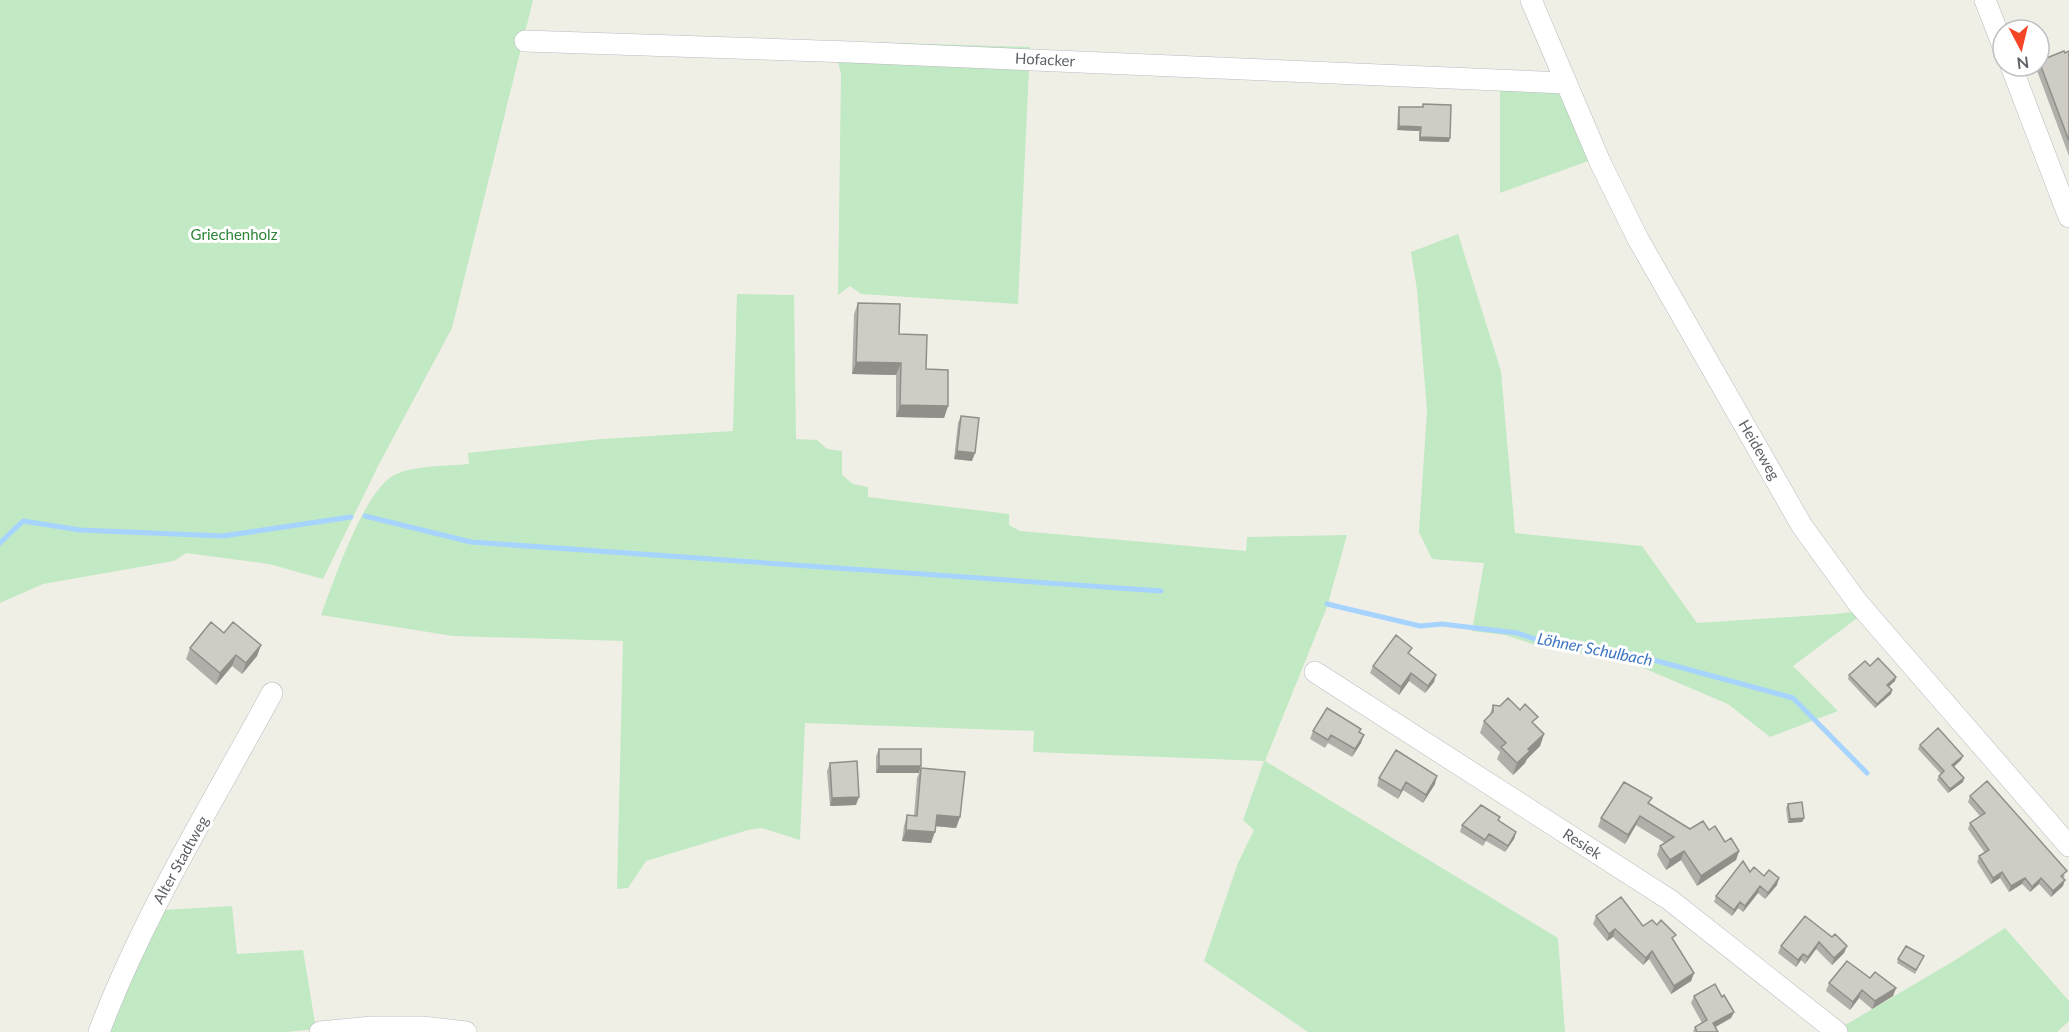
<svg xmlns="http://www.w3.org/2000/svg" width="2069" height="1032" font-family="Lato,sans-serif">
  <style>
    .green { fill: #c1e9c3 }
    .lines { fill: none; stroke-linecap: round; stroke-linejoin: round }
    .stream { stroke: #a7d3ff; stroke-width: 5 }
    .street-casing { stroke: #b8bbc0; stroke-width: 22 }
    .street { stroke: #fff; stroke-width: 21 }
    .wall { fill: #b1afa9 }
    .shaded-wall { fill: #908f89 }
    .building { fill: #ceccc4; stroke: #908f89; stroke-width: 1.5 }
    .labels { text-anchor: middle; stroke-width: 6; stroke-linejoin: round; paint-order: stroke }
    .street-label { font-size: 15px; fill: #5d6167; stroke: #fff }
    .park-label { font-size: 15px; fill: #2f8439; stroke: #fff }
    .water-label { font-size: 16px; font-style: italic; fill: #3e76c3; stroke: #fff }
  </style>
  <rect width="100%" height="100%" fill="#f0efe6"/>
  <!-- green -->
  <path class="green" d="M0,0H533L452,328L378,466L323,579L269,564L186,553L174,561L43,584L0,603Z
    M833,41L1030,47L1018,304L861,294L850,286L838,295L841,74Z
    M1500,90L1555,92L1563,97L1591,160L1500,193Z
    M1458,234L1501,371L1515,533L1642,546L1697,623L1835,614L1868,610L1793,666L1838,711L1770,737L1728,704L1641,667L1602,657L1539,646L1505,635L1472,631L1484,563L1432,559L1419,532L1427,411L1417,290L1411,252Z
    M737,294L794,295L796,439L817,440L827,449L842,451V475L853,484L868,487V497L1009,514V525L1020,531L1246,551L1247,537L1347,535L1327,607L1265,761L1558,938L1565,1032H1308L1204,961L1238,863L1254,830L1243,820L1264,761L1033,752L1034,731L805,723L800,840L762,828L748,830L646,861L628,888L617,889L623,641L453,636L321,615C334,581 364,489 396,474C417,465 446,466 469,464L468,453L601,439L733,431Z
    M232,906L237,954L303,950L316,1029L287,1032H103L162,910Z
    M2005,928L2069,1001V1021L2057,1032H1848L1842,1027L1957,959Z"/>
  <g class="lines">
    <!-- stream -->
    <path class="stream" d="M365,516L471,542L1161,591
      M0,543L23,521L80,530L223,536L351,517
      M1327,604L1420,626L1442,624L1517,633L1547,643L1624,652L1793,698L1867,773"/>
    <defs>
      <path id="street" d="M1531,0L1600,162L1638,239L1802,526L1858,603L2069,846
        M1985,0L2003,46
        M525,41L850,52L1565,83
        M2011,66L2069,217
        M1315,672L1670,900L1837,1032
        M99,1032C144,913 212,804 272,693
        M320,1032L372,1027H422L466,1032"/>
    </defs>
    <!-- street casing -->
    <use href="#street" class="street-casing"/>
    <!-- street -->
    <use href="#street" class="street"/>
  </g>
  <!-- wall -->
  <path class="wall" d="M2069,51V156L2036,68L2037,66H2039V60Z
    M1423,104L1449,142L1419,141V131L1397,130L1398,111L1399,107H1422Z
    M858,303L899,334L926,369L948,406L944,418L896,417V375L852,374L854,314Z
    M961,416L972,461L954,459L958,423Z
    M224,633L261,645L257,656L242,674L232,666L216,685L186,659L190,648Z
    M1410,655L1434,682L1425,693L1409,681L1399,695L1370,673L1373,666Z
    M1870,666L1895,681L1889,686L1892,690L1891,694L1875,708L1848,679L1849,675Z
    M1493,705L1535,725L1544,734L1540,746L1527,759L1525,763L1513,775L1497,759L1500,752L1480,733L1484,721L1489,717Z
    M1313,731L1360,733L1361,743L1352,757L1328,743L1325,748L1310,739Z
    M1920,745L1963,756L1961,760L1954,767L1964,778L1963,782L1948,793L1937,780L1939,776L1941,774L1918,749Z
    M879,749L919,773H876V756Z
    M830,763L856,805L830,806L827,771Z
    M921,768L960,817L956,828L936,826L931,843L902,841L904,826L907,815L914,816L917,778Z
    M1379,778L1435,784L1423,803L1403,790L1398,799L1377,786Z
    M1970,796L2065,876L2063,878V886L2051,897L2039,884L2030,892L2022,884L2009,892L2000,878L1991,884L1977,862L1979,856L1985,853L1968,829L1970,823L1980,816L1968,802Z
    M1649,804L1690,829L1709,830L1739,851L1736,860L1697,886L1681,860L1666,870L1657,855L1660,846L1665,843L1636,825L1625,844L1598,827L1601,818Z
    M1788,804L1804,818L1802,822L1788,823L1786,808Z
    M1500,817L1498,821L1516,832L1514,839L1505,852L1486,841L1483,846L1460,832L1462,825Z
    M1750,872L1764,876L1777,885L1765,899L1758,893L1743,912L1738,908L1732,916L1714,902L1716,896Z
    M1596,916L1643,926L1674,940L1694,973L1691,981L1671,994L1649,959L1643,965L1613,937L1607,941L1593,924Z
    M1832,937L1847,946L1844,953L1832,965L1816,949L1805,964L1801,960L1796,967L1778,953L1781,946Z
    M1924,956L1915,974L1897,963L1898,959Z
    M1870,978L1896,988L1893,996L1872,1009L1859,998L1850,1010L1826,991L1829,983Z
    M1694,996L1722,997L1734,1012L1731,1018L1716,1027L1718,1032H1693L1695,1027L1702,1023L1691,1003Z"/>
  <!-- shaded-wall -->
  <path class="shaded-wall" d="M1399,126L1421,127L1419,131L1397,130Z
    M1420,137L1450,138L1449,142L1419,141Z
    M856,362L901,363L896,375L852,374Z
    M900,405L948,406L944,418L896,417Z
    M957,451L975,453L972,461L954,459Z
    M261,645L257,656L242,674L246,663Z
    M236,655L232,666L216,685L220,673Z
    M1411,673L1409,681L1399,695L1401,687Z
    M1436,675L1434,682L1425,693L1428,686Z
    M1896,677L1895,681L1886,689L1887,685Z
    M1892,690L1891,694L1875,708L1877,704Z
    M1544,734L1540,746L1527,759L1525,763L1513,775L1517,763L1528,749Z
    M1364,735L1361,743L1352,757L1355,749Z
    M1963,756L1961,760L1951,769L1952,765Z
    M879,766H921L919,773H876Z
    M1437,776L1435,784L1423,803L1426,795Z
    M1964,778L1963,782L1948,793L1950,789Z
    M1406,782L1403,790L1398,799L1401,791Z
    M859,797L856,805L830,806L832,798Z
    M937,815L960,817L956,828L933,826Z
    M1640,816L1636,825L1625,844L1628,835Z
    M1804,818L1802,822L1788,823L1790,819Z
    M906,830L935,832L931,843L902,841Z
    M1516,832L1514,839L1505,852L1508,846Z
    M1684,851L1681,860L1666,870L1670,860Z
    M1739,851L1736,860L1697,886L1701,876Z
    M2002,872L2000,878L1991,884L1993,878Z
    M1779,878L1777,885L1765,899L1768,893Z
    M2025,878L2022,884L2009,892L2011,886Z
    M2041,878L2039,884L2030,892L2032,887Z
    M2065,880L2063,886L2051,897L2053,891Z
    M1760,886L1758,893L1743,912L1745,906Z
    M1740,902L1738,908L1732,916L1734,910Z
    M1615,929L1613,937L1607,941L1609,934Z
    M1819,942L1816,949L1805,964L1808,957Z
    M1847,946L1844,953L1832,965L1834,958Z
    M1652,951L1649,959L1643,965L1646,958Z
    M1803,954L1801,960L1796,967L1798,960Z
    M1694,973L1691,981L1671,994L1674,986Z
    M1896,988L1893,996L1872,1009L1875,1001Z
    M1862,990L1859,998L1850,1010L1853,1002Z
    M1734,1012L1731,1018L1711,1029L1713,1023Z"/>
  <!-- building -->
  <path class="building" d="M2064,51L2065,53L2069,51V141L2039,61Z
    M1423,104L1451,105L1450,138L1420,137L1421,127L1399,126V107H1423Z
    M858,303L900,304L899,334L927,335L926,369L948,370V406L900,405L901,363L856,362Z
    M961,416L979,418L975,453L957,451Z
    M211,622L224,633L233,622L261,645L246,663L236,655L220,673L190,648Z
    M1396,635L1412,648L1408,653L1436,675L1428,686L1411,673L1401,687L1373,666Z
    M1878,658L1896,677L1887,685L1892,690L1877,704L1849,675L1865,661L1870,666Z
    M1508,698L1520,710L1525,704L1538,717L1532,722L1544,734L1528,749L1530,751L1517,763L1501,747L1506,743L1484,721L1493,712V705L1500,706Z
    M1327,708L1361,729L1359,732L1364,735L1355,749L1331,735L1328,740L1313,731Z
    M1938,728L1963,756L1952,765L1964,778L1950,789L1939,776L1944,771L1920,745Z
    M879,749H921V766H879Z
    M1396,750L1437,776L1426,795L1406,782L1401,791L1379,778Z
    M857,761L859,797L832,798L830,763Z
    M921,768L965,772L960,817L937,815L935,832L906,830L907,815L917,816Z
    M1987,781L2067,871L2061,876L2065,880L2053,891L2041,878L2032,887L2025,878L2011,886L2002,872L1993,878L1979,856L1989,850L1970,823L1985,813L1970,796Z
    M1624,782L1652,798L1648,803L1690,829L1703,821L1709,830L1715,826L1725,842L1731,838L1739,851L1701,876L1684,851L1670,860L1660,846L1674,837L1640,816L1628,835L1601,818Z
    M1802,802L1804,818L1790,819L1788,804Z
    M1481,805L1500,817L1498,820L1516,832L1508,846L1489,834L1485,840L1462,825Z
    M1743,861L1750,872L1754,867L1764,876L1769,870L1779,878L1768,893L1760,886L1745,906L1740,902L1734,910L1716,896Z
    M1621,897L1643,926L1652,920L1657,925L1661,920L1676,935L1672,938L1694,973L1674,986L1652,951L1646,958L1615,929L1609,934L1596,916Z
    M1805,916L1832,937L1835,934L1847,946L1834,958L1819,942L1808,957L1803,954L1798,960L1781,946Z
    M1906,946L1924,956L1916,970L1898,959Z
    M1847,961L1870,978L1875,972L1896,988L1875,1001L1862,990L1853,1002L1829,983Z
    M1715,984L1722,997L1724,995L1734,1012L1713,1023L1718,1032H1697L1695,1027L1707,1020L1694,996Z"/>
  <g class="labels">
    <!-- street labels -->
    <g class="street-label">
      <text transform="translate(1045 60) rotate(3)" y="5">Hofacker</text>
      <text transform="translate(1759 450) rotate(60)" y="5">Heideweg</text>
      <text transform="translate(1582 844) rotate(33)" y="5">Resiek</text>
      <text transform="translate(181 860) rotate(-61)" y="5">Alter Stadtweg</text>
    </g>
    <!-- park labels -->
    <g class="park-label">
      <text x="234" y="240">Griechenholz</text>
    </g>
    <!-- water labels -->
    <g class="water-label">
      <text transform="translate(1595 649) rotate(11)" y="6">Löhner Schulbach</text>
    </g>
  </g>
  <!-- north arrow -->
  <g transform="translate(2021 48) rotate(173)"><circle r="28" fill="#ffffff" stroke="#bec0c2" stroke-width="1.5"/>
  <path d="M0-4.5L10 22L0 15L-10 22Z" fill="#f54527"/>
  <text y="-9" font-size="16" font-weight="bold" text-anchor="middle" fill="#5d6167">N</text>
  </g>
</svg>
